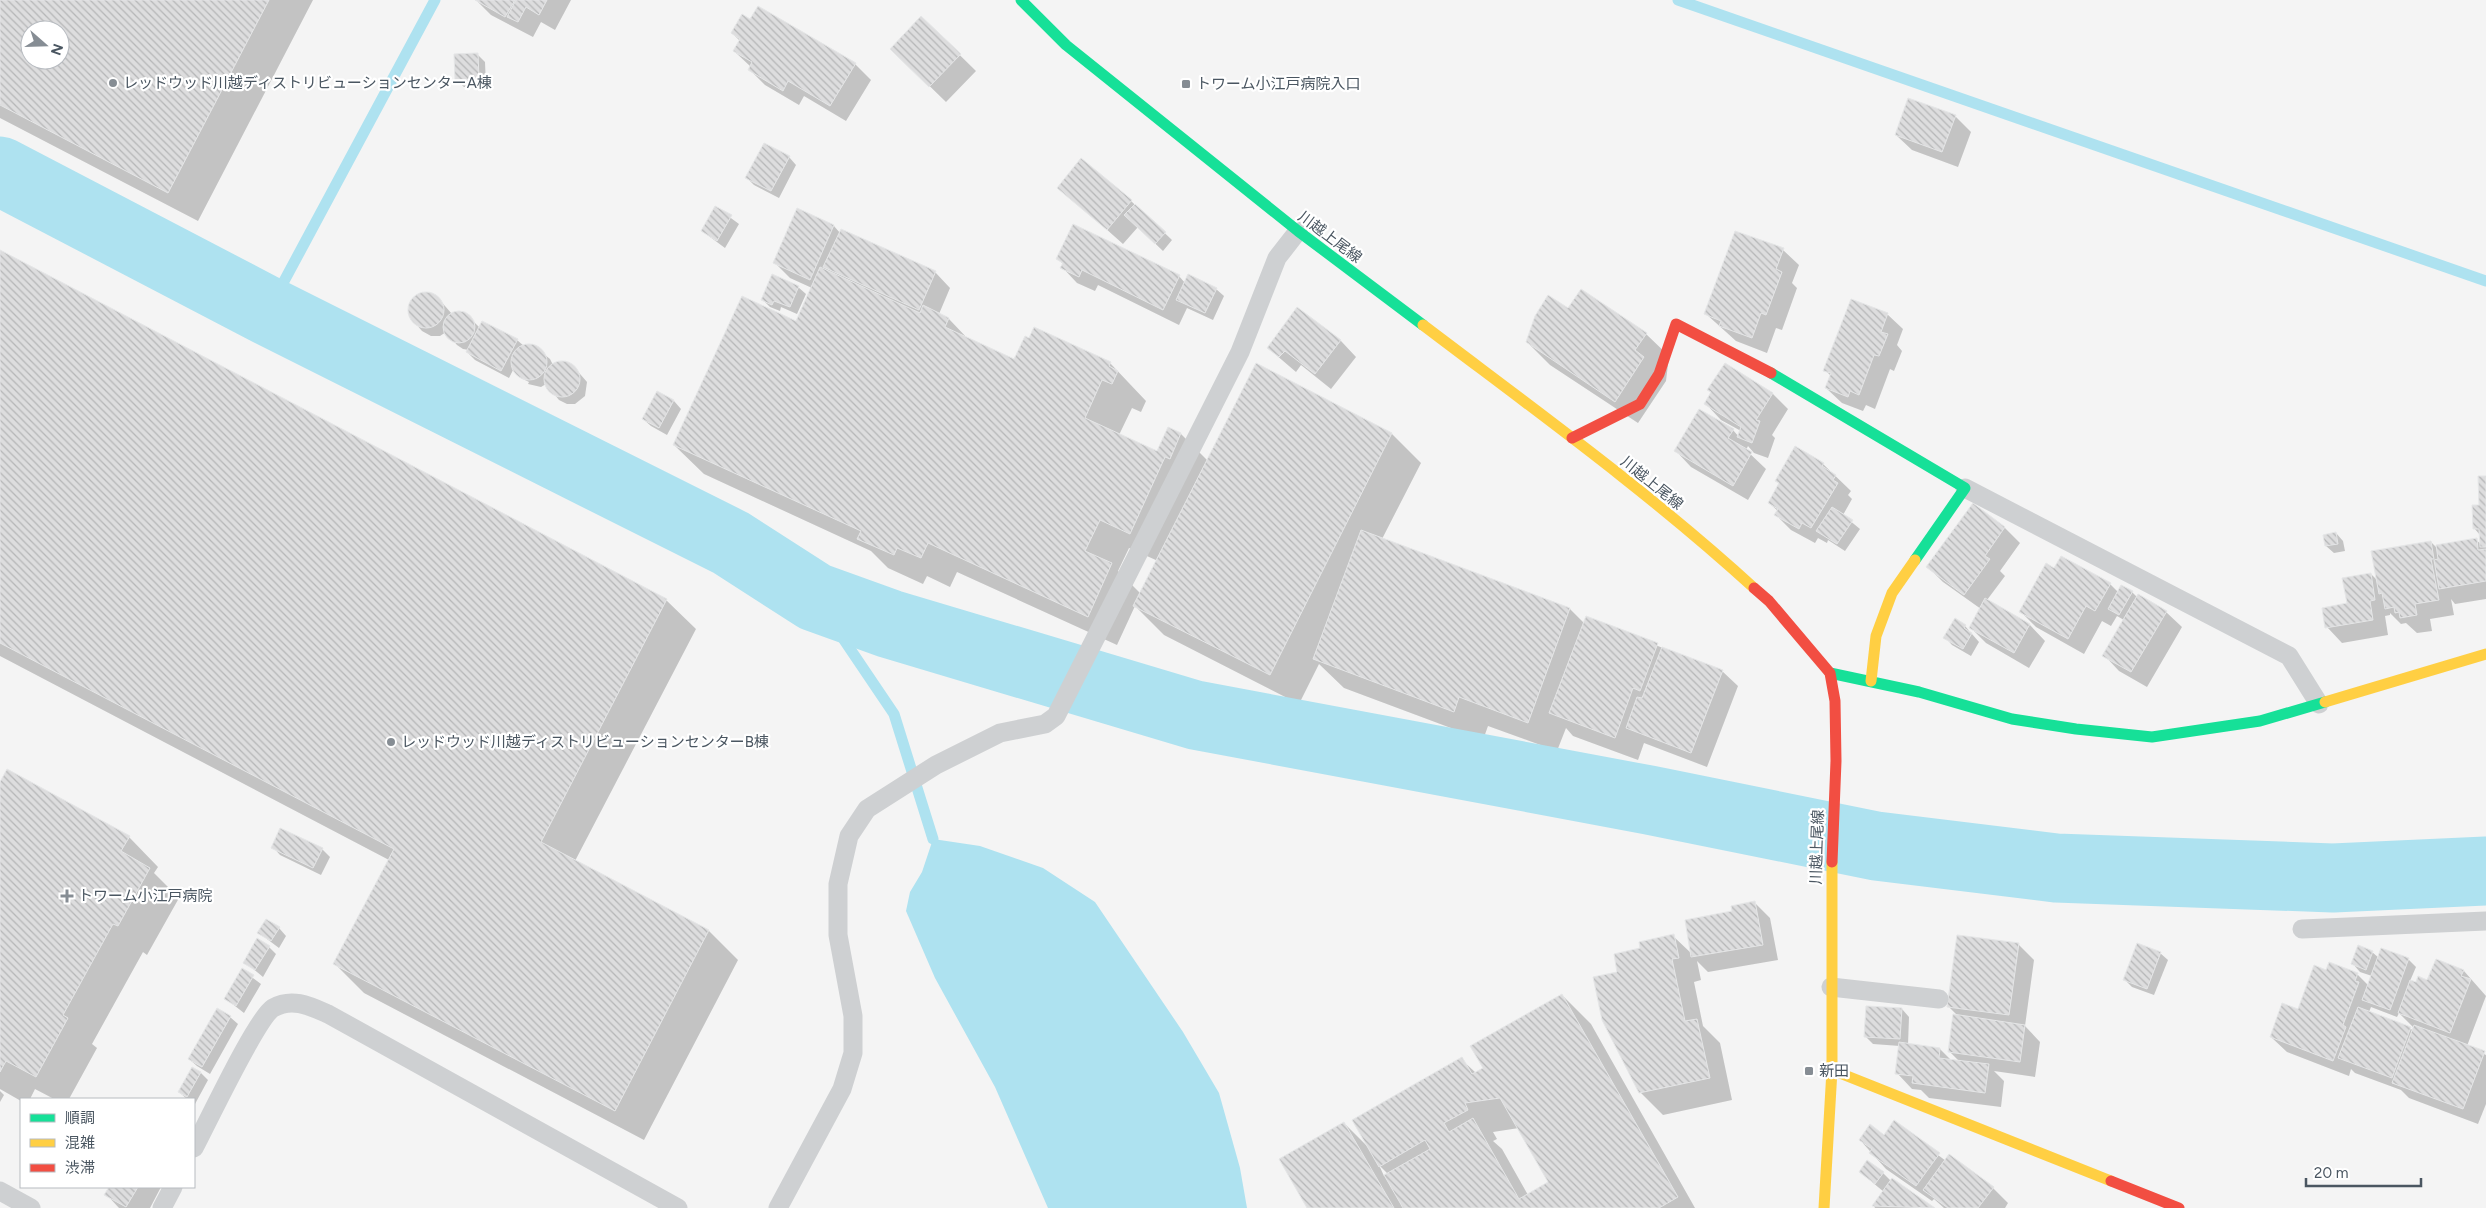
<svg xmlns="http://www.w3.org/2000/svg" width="2486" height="1208" font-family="Figtree,'Noto Sans JP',sans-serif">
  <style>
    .water { fill: #aee2f0 }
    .shadow { fill: #0003; fill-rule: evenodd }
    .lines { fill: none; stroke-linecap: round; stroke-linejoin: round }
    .stream { stroke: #aee2f0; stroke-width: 11 }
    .river { stroke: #aee2f0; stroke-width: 69 }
    .building { fill: url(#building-back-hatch); stroke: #e5e6e7; fill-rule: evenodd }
    .lane { stroke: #ced0d2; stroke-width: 19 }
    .fast { stroke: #16e098; stroke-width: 11 }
    .slow { stroke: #ffcf43; stroke-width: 11 }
    .jam { stroke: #f24e42; stroke-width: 11 }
    .poi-dot { fill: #868d94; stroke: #fff; stroke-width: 2 }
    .labels { text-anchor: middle; stroke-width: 4.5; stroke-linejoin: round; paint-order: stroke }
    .poi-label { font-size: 15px; fill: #4a5661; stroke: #fff; text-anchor: start }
    .street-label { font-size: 15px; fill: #4a5661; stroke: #fff }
  </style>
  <defs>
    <pattern id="building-back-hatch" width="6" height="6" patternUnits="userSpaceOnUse" patternTransform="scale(1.25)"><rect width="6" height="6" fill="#ddddde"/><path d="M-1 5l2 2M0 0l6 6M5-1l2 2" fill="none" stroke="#b5b6b7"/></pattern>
  </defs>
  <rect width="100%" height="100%" fill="#f4f4f4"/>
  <!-- water -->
  <path class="water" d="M933,839L980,846L1043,868L1095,902L1183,1032L1219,1093L1240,1168L1247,1208H1048L995,1087L935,978L906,911L910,892L922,872Z"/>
  <!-- shadow -->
  <path class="shadow" d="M0,0H313L198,221L0,118ZM30,30H60V60H30Z
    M476,0H571L555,30L541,22L533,37L491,15Z
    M922,18L976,71L946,102L907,64Z
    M732,33L855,64L871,80L846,121L804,96L799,105L765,85L749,69L751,67L734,51L740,41Z
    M477,54L485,62L486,86L464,87L456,80Z
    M1955,116L1971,132L1958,167L1912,150L1896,135Z
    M789,157L796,165L779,198L754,185L747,178Z
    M1059,187L1131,201L1172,240L1163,251L1138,227L1123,244Z
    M716,207L739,224L725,248L702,231Z
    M798,210L834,226L840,233L935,272L950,288L939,314L949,319L969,340L1015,360L1110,363L1146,401L1141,412L1132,408L1119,435L1158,453L1169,429L1181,434L1208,461L1257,365L1392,434L1421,463L1382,539L1570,609L1584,623L1586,618L1722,671L1738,686L1707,767L1644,743L1638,760L1573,736L1566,728L1557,751L1488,726L1483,740L1344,688L1319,664L1299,704L1164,635L1135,606L1117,645L957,572L950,587L927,576L923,584L888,568L871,551L704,474L674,445L797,322L812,288L790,278L774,262ZM1129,548L1158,561L1141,594L1118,571Z
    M1783,250L1799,265L1792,283L1797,288L1782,330L1776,328L1767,353L1736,341L1705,313Z
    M0,251L666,600L696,629L575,861L709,931L738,960L644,1140L364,993L335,964L389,860L0,656Z
    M1058,259L1179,276L1185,283L1216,289L1224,296L1213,320L1187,308L1179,325L1098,285L1095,291L1077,283L1062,267L1063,264Z
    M798,287L806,294L797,314L781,307L780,311L770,307L763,300Z
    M430,293L438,298L452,314L464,312L480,328L517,340L524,346H534L550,359L553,365L557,363L566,362L574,367L587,382L585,396L575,404H567L559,400L546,384L541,387L528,384L529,382L521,378L514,368L509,378L475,360L467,352L469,350L463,349L457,345L446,332L440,336H431L422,331L409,316V307L413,298L421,294Z
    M1297,309L1341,341L1356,357L1331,389L1301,365L1296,372L1268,348Z
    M1568,310L1646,334L1669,356L1666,381L1638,423L1550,365L1527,342Z
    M1887,314L1903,329L1897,345L1902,351L1894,371L1890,369L1875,409L1866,405L1863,411L1842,403L1826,388L1831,376L1825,370Z
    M1708,390L1773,394L1788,409L1772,435L1775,438L1768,458L1754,453L1748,446L1746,450L1766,469L1748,500L1691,467L1676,451L1733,430L1739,437L1741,431L1721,420L1706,404L1712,393Z
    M657,393L674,401L681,409L667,435L651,426L643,419Z
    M1823,464L1851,491L1848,495L1852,499L1843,515L1860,529L1845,551L1828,540L1827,543L1818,538L1815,543L1791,530L1776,515L1778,511L1769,503L1780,484L1777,481Z
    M2486,477V599L2455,604L2451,599L2454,615L2430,619L2432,631L2417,633L2406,623L2401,624L2390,613V615L2385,616L2388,635L2342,643L2327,627L2348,604L2371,574L2378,581L2431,542L2438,549L2476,540L2481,544L2480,535L2474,528Z
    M1973,504L2005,528L2020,543L2000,571L2005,576L1987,600L2030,625L2045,641L2029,668L1986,643L1970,627L1981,609L1943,582L1928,567Z
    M2336,533L2343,541L2345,551L2334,553L2326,546L2324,536Z
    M2055,570L2110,584L2118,592H2132L2137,597L2166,612L2182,627L2147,687L2119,671L2104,655L2124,620L2117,616L2111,626L2102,621L2084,654L2036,627L2021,612Z
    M1965,626L1979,642L1971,656L1952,645L1945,637Z
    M0,784L129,837L158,867L154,873L179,898L147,955L143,952L92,1044L97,1048L69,1099H54L35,1089L30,1099L21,1101L0,1089Z
    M273,847L322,849L330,857L321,875L280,855Z
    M1755,903L1770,918L1778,960L1708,972L1697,961L1701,980L1694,982L1703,1026L1720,1043L1732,1100L1663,1115L1640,1092L1619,973L1642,949L1673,936L1692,954L1734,912Z
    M279,928L286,936L279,948L259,933Z
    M2018,944L2034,960L2025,1026L2040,1042L2035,1077L1994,1071L2004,1081L2001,1107L1929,1098L1921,1090L1912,1089L1897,1073L1900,1046L1873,1044L1865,1036L1902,1009L1909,1017L1908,1045L1940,1049L1951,1060L1959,1061L1949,1051L1958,1016L1948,1006Z
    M269,947L276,954L263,977L245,962Z
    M2372,952L2379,958L2408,959L2416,967L2410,981L2416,983L2464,971L2486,996L2467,1046L2486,1055V1104L2478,1124L2409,1098L2401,1090L2355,1073L2351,1069L2349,1076L2287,1052L2271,1037L2299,1010L2326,971L2357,974L2369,986L2372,976L2360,972L2353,964ZM2371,1007L2397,1017L2399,1013L2414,1028L2413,1030L2369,1012Z
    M2160,953L2168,960L2154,995L2132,987L2124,979Z
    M242,970L261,984L244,1013L226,999Z
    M1562,995L1591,1024L1695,1208H1309L1344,1123L1368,1147L1461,1059L1476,1073L1484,1068ZM1519,1128L1550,1183L1528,1195L1502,1149L1493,1141L1497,1139L1493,1132ZM1379,1165L1388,1174L1384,1176Z
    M230,1017L238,1024L210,1074L197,1066L189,1059Z
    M201,1073L208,1080L195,1104L194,1099H187L179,1092Z
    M0,1091L4,1095L0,1102Z
    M1894,1122L1946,1161L1993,1188L2008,1203L2005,1208H1944L1934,1199L1932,1201L1886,1169L1860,1140L1884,1136Z
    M1860,1172L1883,1173L1891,1181L1892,1179L1933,1208H1875L1874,1206L1884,1192Z
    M110,1187H161L150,1208H119L106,1194Z"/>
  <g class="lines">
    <!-- stream -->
    <path class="stream" d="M1678,0L2486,281
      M268,311L435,0
      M815,597L894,714L933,839"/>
    <!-- river -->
    <path class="river" d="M0,171L268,311L731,543L815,597L890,624L1195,715L1649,800L1876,846L2056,868L2333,878L2486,871"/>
  </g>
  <!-- building -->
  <path class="building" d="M0,0H269L168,193L0,105ZM30,30H60V60H30Z
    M475,0H515L505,17Z
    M516,0H547L539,15L526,7L518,22L507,17Z
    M758,6L856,63L830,106L788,81L783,91L748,70L752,62L733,51L740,39L731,33L742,14L750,19Z
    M921,16L961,54L929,87L890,49Z
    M478,53L479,79L455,80L454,54Z
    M1908,98L1956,115L1942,152L1895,135Z
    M764,143L790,156L771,191L745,178Z
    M1081,158L1132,200L1107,230L1057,188Z
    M1135,204L1166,232L1155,244L1124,215Z
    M715,206L732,215L717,241L701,231Z
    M797,208L834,225L810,280L773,263Z
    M1073,224L1180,275L1163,310L1082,270L1079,277L1060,268L1063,263L1056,259Z
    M841,229L936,271L919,310L823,267Z
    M1735,231L1784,248L1776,269L1782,272L1766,315L1761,313L1752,338L1719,326L1721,321L1704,314Z
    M0,250L667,599L541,842L709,930L615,1111L333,964L394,849L0,643Z
    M820,267L920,313L923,305L949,318L945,327L1014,359L1025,336L1029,338L1034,327L1111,362L1109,366L1118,371L1112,384L1102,380L1085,418L1157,451L1168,427L1181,433L1170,459L1165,457L1130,534L1100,520L1085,551L1112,563L1088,617L928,543L921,558L897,548L894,555L857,539L861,531L673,445L742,296L796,321Z
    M772,274L799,286L790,307L774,301L772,305L761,300Z
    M1188,274L1217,288L1205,313L1176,300Z
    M1581,289L1647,333L1635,350L1644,357L1615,402L1526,342L1535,316L1548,295L1568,308Z
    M408 310a18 18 0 1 1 36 0a18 18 0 1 1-36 0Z
    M1851,299L1888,313L1881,332L1888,334L1879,356L1874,355L1859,395L1850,391L1848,397L1825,388L1831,373L1823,371Z
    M1297,307L1341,340L1315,374L1285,351L1279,357L1267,348Z
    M443 327a16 16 0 1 1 32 0a16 16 0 1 1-32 0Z
    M482,321L518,339L501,371L466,352Z
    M511 362a18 18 0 1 1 36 0a18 18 0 1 1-36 0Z
    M544 379a18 18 0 1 1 36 0a18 18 0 1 1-36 0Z
    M1256,363L1392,433L1270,675L1133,606Z
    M1725,363L1773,393L1756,420L1760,421L1752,443L1737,437L1741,427L1704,404L1711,392L1707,390Z
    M657,391L674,400L659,428L642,419Z
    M1699,409L1734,429L1728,438L1752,452L1733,486L1674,451Z
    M1795,446L1824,463L1822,466L1836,475L1833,480L1838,483L1811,528L1802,523L1799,529L1774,515L1778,509L1768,503L1779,483L1775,481Z
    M2478,476H2486V547H2480L2479,529H2473L2472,505H2479Z
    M1973,503L2005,527L1985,556L1990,559L1964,595L1926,567Z
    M1832,507L1853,520L1837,544L1816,531Z
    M1361,530L1570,608L1528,723L1459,697L1454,712L1313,659Z
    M2336,532L2338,544L2325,546L2323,535Z
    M2477,538L2478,550L2486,549V581L2439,589L2434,560L2438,559L2436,545Z
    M2431,541L2434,559H2431L2439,600L2415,604L2417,615L2400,618L2399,612L2395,613L2394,607L2385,609L2382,593L2379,594L2371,551Z
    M2061,556L2111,583L2095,611L2086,606L2068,639L2019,612L2046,563L2054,568Z
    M2371,573L2375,600L2370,601L2373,620L2325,628L2322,608L2347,603L2342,578Z
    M2121,585L2133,591L2119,615L2108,609Z
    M2138,594L2167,611L2131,672L2102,656Z
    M1985,598L2030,624L2014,653L1969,628Z
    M1586,616L1658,643L1640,691L1633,688L1615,738L1549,713Z
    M1955,618L1966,625L1964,628L1972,633L1963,649L1943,638Z
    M1662,647L1723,670L1691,753L1626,728L1637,697L1642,698Z
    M7,769L130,836L121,851L150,868L118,926L113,924L63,1015L68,1018L36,1077L6,1061L0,1072V782Z
    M280,828L323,848L313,868L271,848Z
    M1755,901L1763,945L1691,957L1685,920L1732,911L1731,906Z
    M266,919L280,927L271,941L257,933Z
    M1674,934L1679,958L1672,959L1685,1021L1697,1019L1710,1078L1639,1093L1602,1020L1593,977L1617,972L1614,954L1640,948L1639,942Z
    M1957,935L2019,943L2009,1015L1947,1007Z
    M257,938L270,946L255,970L243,963Z
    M2137,943L2161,952L2147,989L2123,980Z
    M2358,945L2373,951L2366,970L2351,964Z
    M2381,948L2409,958L2390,1010L2362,1000Z
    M2436,959L2464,970L2461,976L2471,979L2450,1033L2398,1013L2410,980L2416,982L2418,976L2427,980Z
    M2329,962L2358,973L2355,981L2359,982L2343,1025L2346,1027L2333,1061L2270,1037L2282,1003L2298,1009L2314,965L2326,970Z
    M242,968L254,975L236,1006L224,999Z
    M1562,994L1678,1197L1659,1208H1403L1384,1175L1430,1149L1425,1140L1379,1167L1352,1120L1462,1057L1472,1074L1483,1068L1470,1046ZM1500,1098L1548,1182L1519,1199L1473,1118L1449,1132L1444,1123L1468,1110L1465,1103Z
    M1866,1006L1902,1008L1900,1039L1864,1037Z
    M2358,1007L2411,1027L2392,1078L2338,1058Z
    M217,1008L231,1016L202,1067L188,1059Z
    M1953,1014L2025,1025L2020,1062L1948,1052Z
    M2414,1025L2485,1051L2463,1109L2392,1083Z
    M1899,1042L1940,1048L1939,1058L1989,1064L1985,1093L1912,1083L1913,1076L1895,1074Z
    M192,1067L201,1072L187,1097L178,1092Z
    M1894,1120L1940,1153L1916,1186L1869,1153L1872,1149L1859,1140L1870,1124L1884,1135Z
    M1344,1122L1394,1208H1307L1279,1159Z
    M1949,1154L1994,1187L1978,1208H1948L1923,1190Z
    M1867,1160L1884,1172L1875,1184L1859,1172Z
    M1892,1178L1935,1208L1872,1206Z
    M109,1187H138L126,1207L104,1195Z"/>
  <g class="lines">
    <!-- lane -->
    <path class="lane" d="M1965,488L2289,656L2319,704
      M2302,929L2486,921
      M1831,987L1939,999
      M194,1148C207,1124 256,1019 273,1008C292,997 310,1006 328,1014L678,1208
      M0,1191L31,1208
      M162,1208L173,1187
      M778,1208L842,1089L853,1053V1016L838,935V884L849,836L867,809L936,765L1000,733L1045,724L1056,716L1240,352L1277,258L1298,231"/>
    <!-- fast -->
    <path class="fast" d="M1021,0L1066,45L1298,231L1423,325
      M1771,373L1965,488L1915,560
      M1830,673L1919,692L2012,719L2076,729L2152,737L2260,721L2325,702"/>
    <!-- slow -->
    <path class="slow" d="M1423,325C1535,410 1650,493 1754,588
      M1871,681L1876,636L1892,593L1915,560
      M2325,702L2486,654
      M1832,1070L2111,1181
      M1824,1208L1832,1070V862"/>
    <!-- jam -->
    <path class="jam" d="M1572,438L1640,404L1659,374L1676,324L1771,373
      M1754,588L1769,601L1830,673L1835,701L1836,761L1832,862
      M2111,1181L2179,1208"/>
  </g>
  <!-- markers -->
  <g class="poi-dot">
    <circle cx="113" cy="83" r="5"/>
    <rect x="1181" y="79" width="10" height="10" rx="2.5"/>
    <circle cx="391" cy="742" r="5"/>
    <path d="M64.5 888.5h5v5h5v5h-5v5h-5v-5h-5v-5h5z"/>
    <rect x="1804" y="1066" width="10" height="10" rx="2.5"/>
  </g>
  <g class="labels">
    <!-- poi labels -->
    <g class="poi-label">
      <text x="123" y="88">レッドウッド川越ディストリビューションセンターA棟</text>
      <text x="1196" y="89">トワーム小江戸病院入口</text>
      <text x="401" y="747">レッドウッド川越ディストリビューションセンターB棟</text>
      <text x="78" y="901">トワーム小江戸病院</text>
      <text x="1819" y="1076">新田</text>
    </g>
    <!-- street labels -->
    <g class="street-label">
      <text transform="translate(1330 237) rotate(37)" y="5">川越上尾線</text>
      <text transform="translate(1652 483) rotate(39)" y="5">川越上尾線</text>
      <text transform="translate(1817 847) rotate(-88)" y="5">川越上尾線</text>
    </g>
  </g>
  <!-- legend -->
  <rect x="20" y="1098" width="175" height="90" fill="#ffffff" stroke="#b7bbc0"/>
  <rect x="30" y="1114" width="25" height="8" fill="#16e098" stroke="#b7bbc0"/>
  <text x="65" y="1123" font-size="15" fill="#4a5661">順調</text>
  <rect x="30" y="1139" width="25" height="8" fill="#ffcf43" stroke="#b7bbc0"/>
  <text x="65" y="1148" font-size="15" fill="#4a5661">混雑</text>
  <rect x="30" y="1164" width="25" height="8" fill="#f24e42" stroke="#b7bbc0"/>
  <text x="65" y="1173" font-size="15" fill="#4a5661">渋滞</text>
  <!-- north arrow -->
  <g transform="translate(45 45) rotate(110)"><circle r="24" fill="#ffffff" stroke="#b7bbc0"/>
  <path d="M0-4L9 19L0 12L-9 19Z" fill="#868d94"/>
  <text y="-8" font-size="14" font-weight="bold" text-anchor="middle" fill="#4a5661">N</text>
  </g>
  <!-- scale -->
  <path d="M2306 1178v8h115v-8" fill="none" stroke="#4a5661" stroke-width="2.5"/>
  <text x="2314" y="1178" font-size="15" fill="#4a5661" stroke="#ffffff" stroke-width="4" paint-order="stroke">20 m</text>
</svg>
